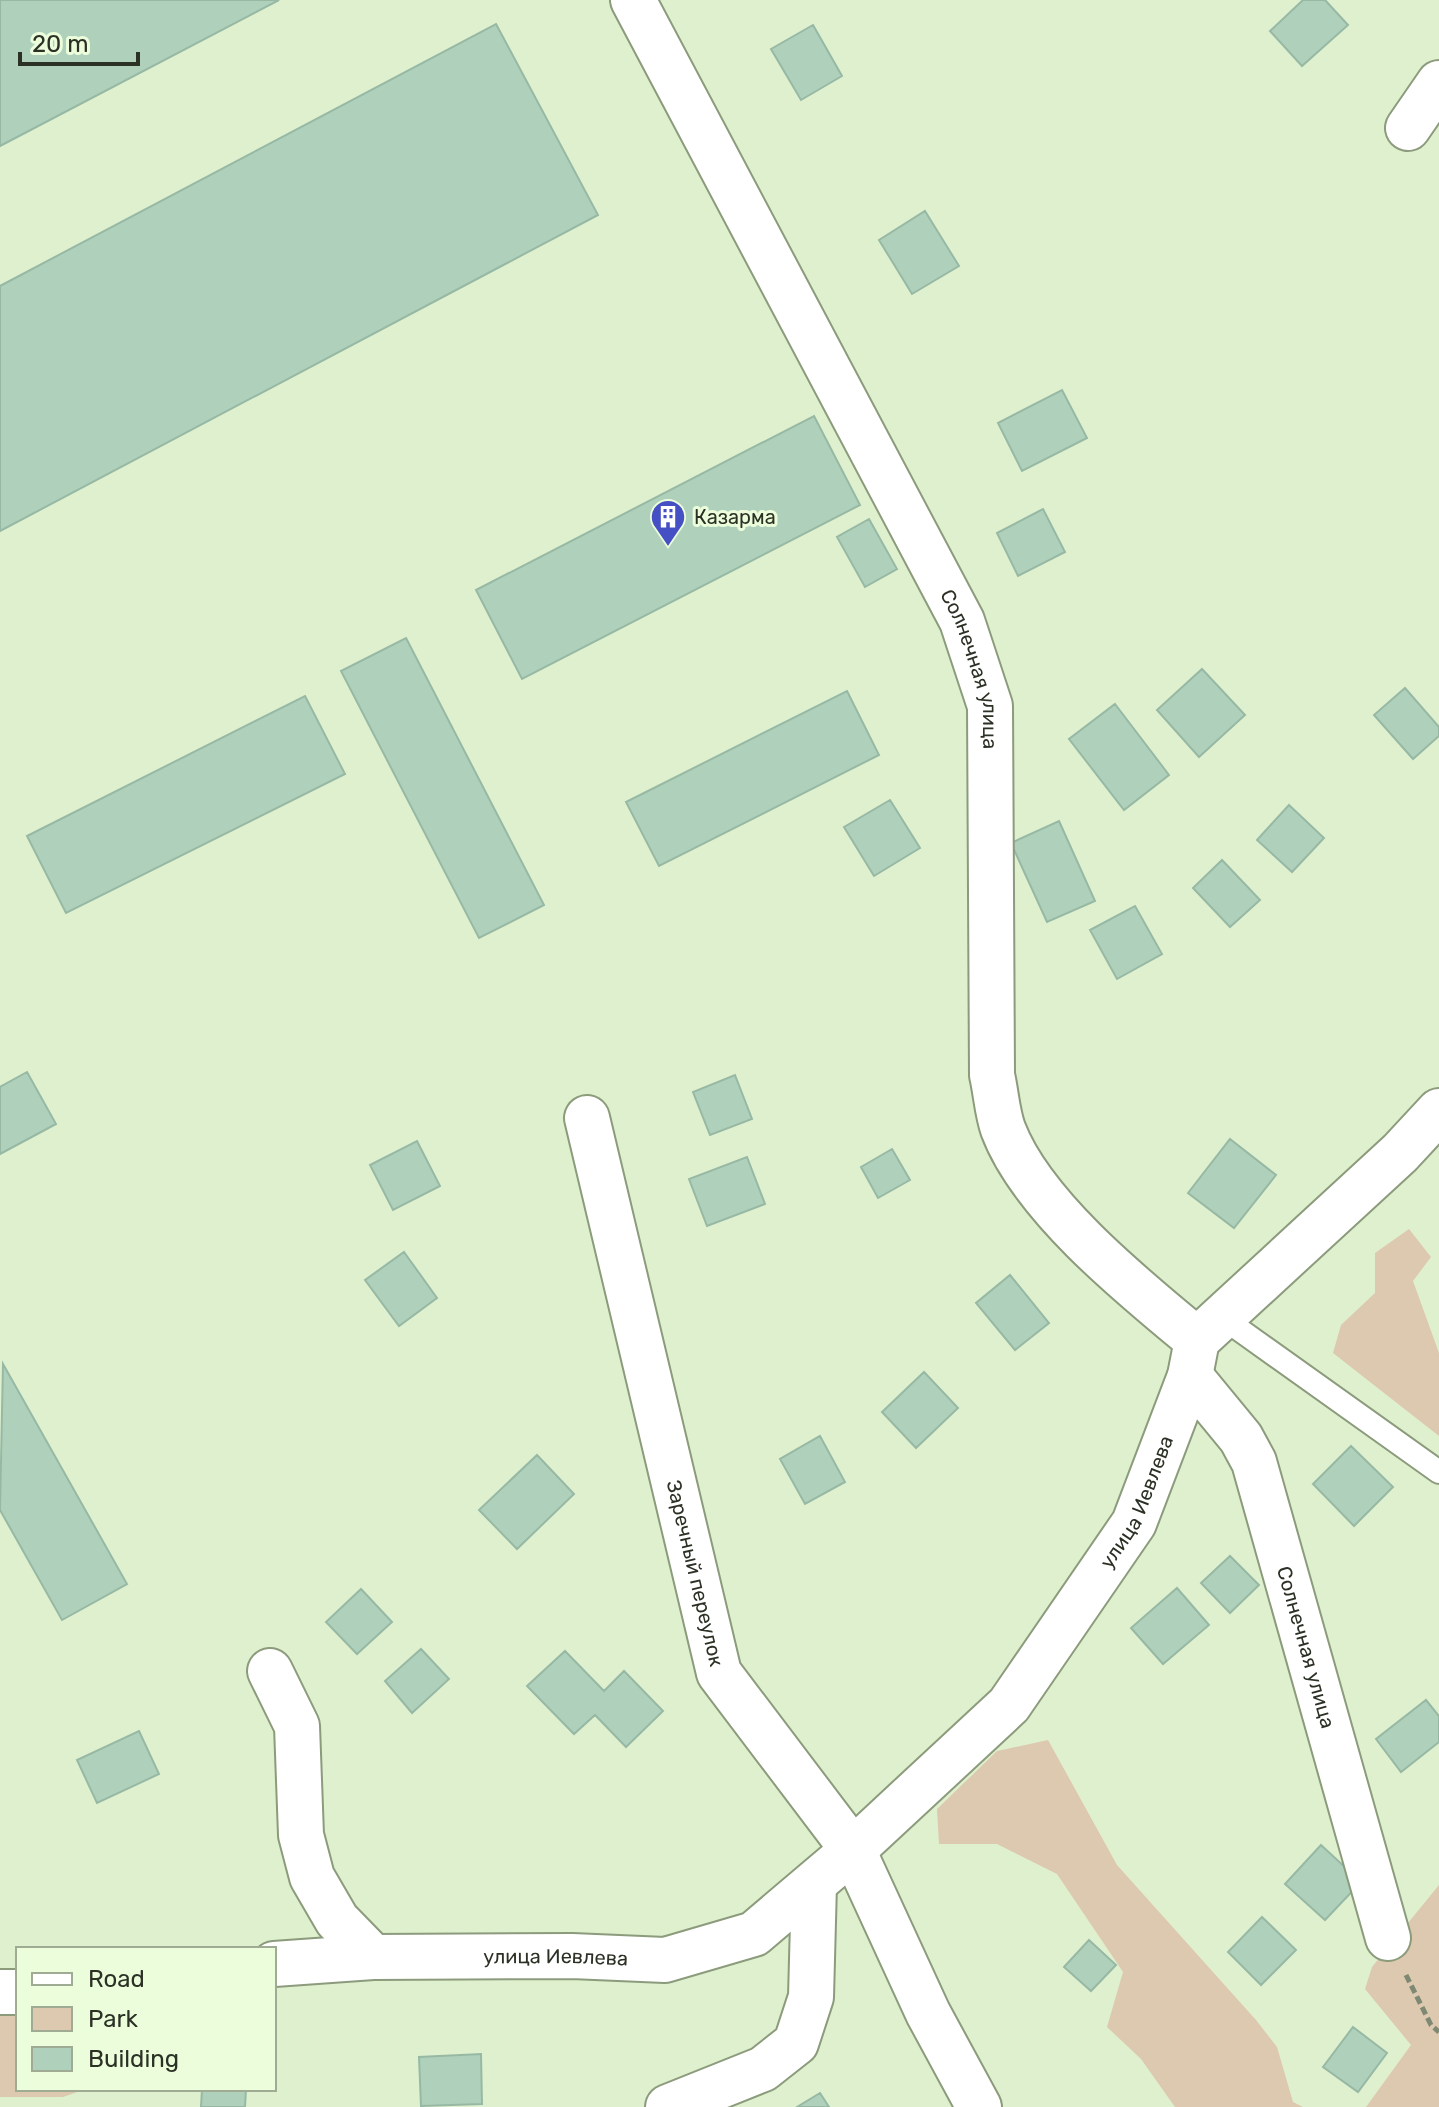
<svg xmlns="http://www.w3.org/2000/svg" width="1439" height="2107" font-family="Rubik,sans-serif">
  <style>
    .green { fill: #ddc8b0 }
    .building { fill: #afd1bc; stroke: #97b9a4; stroke-width: 2 }
    .lines { fill: none; stroke-linecap: round; stroke-linejoin: round }
    .lane-casing { stroke: #8b9b7c; stroke-width: 26 }
    .street-casing { stroke: #8b9b7c; stroke-width: 48 }
    .path { stroke: #7e8973; stroke-width: 5; stroke-dasharray: 8 4; stroke-linecap: butt }
    .lane { stroke: #fff; stroke-width: 22 }
    .street { stroke: #fff; stroke-width: 44 }
    .labels { text-anchor: middle; stroke-width: 6; stroke-linejoin: round; paint-order: stroke }
    .poi-label { font-size: 20px; fill: #2b3125; stroke: #ecfddc; text-anchor: start }
    .street-label { font-size: 20px; fill: #2b3125; stroke: #ecfddc }
  </style>
  <rect width="100%" height="100%" fill="#dff0cf"/>
  <!-- green -->
  <path class="green" d="M1409,1229L1431,1257L1413,1281L1439,1353V1436L1333,1353L1341,1325L1375,1293V1253Z
    M1048,1740L1117,1865L1256,2020L1277,2047L1293,2102L1303,2107H1175L1141,2059L1107,2027L1123,1972L1057,1874L997,1844H939L937,1809L997,1751Z
    M1439,1885V2107H1366L1411,2045L1365,1989L1372,1967Z
    M0,2002L18,2004V2089H86L63,2097H0Z"/>
  <!-- building -->
  <path class="building" d="M0,0H279L0,146Z
    M1303,0H1325L1348,25L1302,66L1270,31Z
    M496,24L598,215L0,531V286Z
    M813,25L842,76L801,100L771,49Z
    M925,211L959,266L912,294L879,240Z
    M1062,390L1087,438L1022,471L998,423Z
    M814,416L860,505L522,679L476,590Z
    M1043,509L1065,552L1018,576L997,533Z
    M869,519L897,569L865,587L837,537Z
    M406,638L544,905L479,938L341,671Z
    M1202,669L1245,715L1199,757L1157,710Z
    M1405,688L1439,727V736L1413,759L1374,715Z
    M847,691L879,755L659,866L626,802Z
    M305,696L345,774L66,913L27,836Z
    M1115,704L1169,775L1124,810L1069,739Z
    M890,800L920,848L874,876L844,827Z
    M1289,805L1324,838L1292,872L1257,840Z
    M1059,821L1095,901L1047,922L1011,843Z
    M1222,860L1260,900L1230,927L1193,888Z
    M1135,906L1162,954L1117,979L1090,930Z
    M27,1072L56,1124L0,1154V1087Z
    M735,1075L752,1119L710,1135L693,1092Z
    M1230,1139L1276,1175L1234,1228L1188,1193Z
    M417,1141L440,1186L393,1210L370,1165Z
    M892,1149L910,1180L878,1198L861,1167Z
    M747,1157L765,1204L707,1226L689,1179Z
    M404,1252L437,1298L399,1326L365,1280Z
    M1010,1275L1049,1323L1015,1350L976,1303Z
    M3,1364L127,1584L62,1620L0,1510Z
    M924,1372L958,1408L916,1448L882,1412Z
    M820,1436L845,1482L805,1504L780,1459Z
    M1351,1446L1393,1487L1354,1526L1313,1484Z
    M537,1455L574,1494L517,1549L479,1510Z
    M1230,1556L1259,1585L1230,1613L1201,1583Z
    M1177,1588L1209,1625L1163,1664L1131,1628Z
    M361,1589L392,1622L357,1654L326,1622Z
    M421,1649L449,1679L412,1713L385,1681Z
    M565,1651L604,1691L624,1671L663,1711L626,1747L595,1715L574,1734L527,1686Z
    M1426,1700L1439,1716V1742L1401,1772L1376,1739Z
    M139,1731L159,1774L97,1803L77,1760Z
    M1321,1845L1361,1882L1325,1920L1285,1884Z
    M1262,1917L1296,1950L1261,1985L1228,1952Z
    M1089,1940L1116,1965L1091,1991L1064,1967Z
    M1353,2027L1387,2053L1358,2092L1323,2067Z
    M481,2054L482,2104L421,2106L419,2057Z
    M202,2089H246L245,2107H201Z
    M820,2093L829,2107H797Z"/>
  <g class="lines">
    <defs>
      <path id="lane" d="M1223,1318L1439,1472"/>
      <g id="street">
        <path id="s1" d="M633,0L962,621L990,706L992,1075C996,1092 997,1112 1003,1129C1032,1206 1134,1288 1197,1340"/>
        <path d="M1408,128L1439,83"/>
        <path id="s2" d="M587,1118L719,1673L853,1850L928,2013L979,2107"/>
        <path id="s3" d="M1190,1376L1241,1438L1254,1462L1388,1938"/>
        <path d="M270,1671L297,1726L301,1835L312,1877L337,1920L373,1957"/>
        <path id="s4" d="M274,1964L373,1957L572,1956L665,1960L754,1934L853,1850L1009,1705L1134,1523L1190,1376L1197,1340L1400,1153L1439,1111"/>
        <path d="M0,1992H18"/>
        <path d="M668,2107L763,2069L796,2043L811,1997L814,1884"/>
      </g>
    </defs>
    <!-- lane casing -->
    <use href="#lane" class="lane-casing"/>
    <!-- street casing -->
    <use href="#street" class="street-casing"/>
    <!-- path -->
    <path class="path" d="M1406,1975L1431,2025L1439,2032"/>
    <!-- lane -->
    <use href="#lane" class="lane"/>
    <!-- street -->
    <use href="#street" class="street"/>
  </g>
  <!-- icons -->
  <defs>
    <symbol id="building-pin" viewBox="-11 -11 22 30"><path d="M0 17L-7.5 6A9.5 9.5 0 1 1 7.5 6Z" fill="#4650c5" stroke="#ecfddc"/><path d="M-4-6H4V6H1V3H-1V6H-4ZM-2.5-4.3h1.7v1.8h-1.7ZM.8-4.3h1.7v1.8H.8ZM-2.5-1h1.7V.8h-1.7ZM.8-1h1.7V.8H.8Z" fill="#fff"/></symbol>
  </defs>
  <g fill-rule="evenodd">
    <use href="#building-pin" x="648" y="497" width="40" height="54"/>
  </g>
  <g class="labels">
    <!-- poi labels -->
    <g class="poi-label">
      <text x="694" y="524">Казарма</text>
    </g>
    <!-- street labels -->
    <g class="street-label">
      <text dy="7" stroke="none"><textPath href="#s1" startOffset="752">Солнечная улица</textPath></text>
      <text dy="7" stroke="none"><textPath href="#s4" startOffset="1068">улица Иевлева</textPath></text>
      <text dy="7" stroke="none"><textPath href="#s2" startOffset="468">Заречный переулок</textPath></text>
      <text dy="7" stroke="none"><textPath href="#s3" startOffset="300">Солнечная улица</textPath></text>
      <text dy="7" stroke="none"><textPath href="#s4" startOffset="282">улица Иевлева</textPath></text>
    </g>
  </g>
  <!-- legend -->
  <rect x="16" y="1947" width="260" height="144" fill="#ecfddc" stroke="#9fab93" stroke-width="2"/>
  <rect x="32" y="1973" width="40" height="12" fill="#ffffff" stroke="#9fab93" stroke-width="2"/>
  <text x="88" y="1987" font-size="24" fill="#2b3125">Road</text>
  <rect x="32" y="2007" width="40" height="24" fill="#ddc8b0" stroke="#9fab93" stroke-width="2"/>
  <text x="88" y="2027" font-size="24" fill="#2b3125">Park</text>
  <rect x="32" y="2047" width="40" height="24" fill="#afd1bc" stroke="#9fab93" stroke-width="2"/>
  <text x="88" y="2067" font-size="24" fill="#2b3125">Building</text>
  <!-- scale -->
  <path d="M20 52v12h118v-12" fill="none" stroke="#2b3125" stroke-width="4"/>
  <text x="32" y="52" font-size="24" fill="#2b3125" stroke="#ecfddc" stroke-width="6" paint-order="stroke">20 m</text>
</svg>
